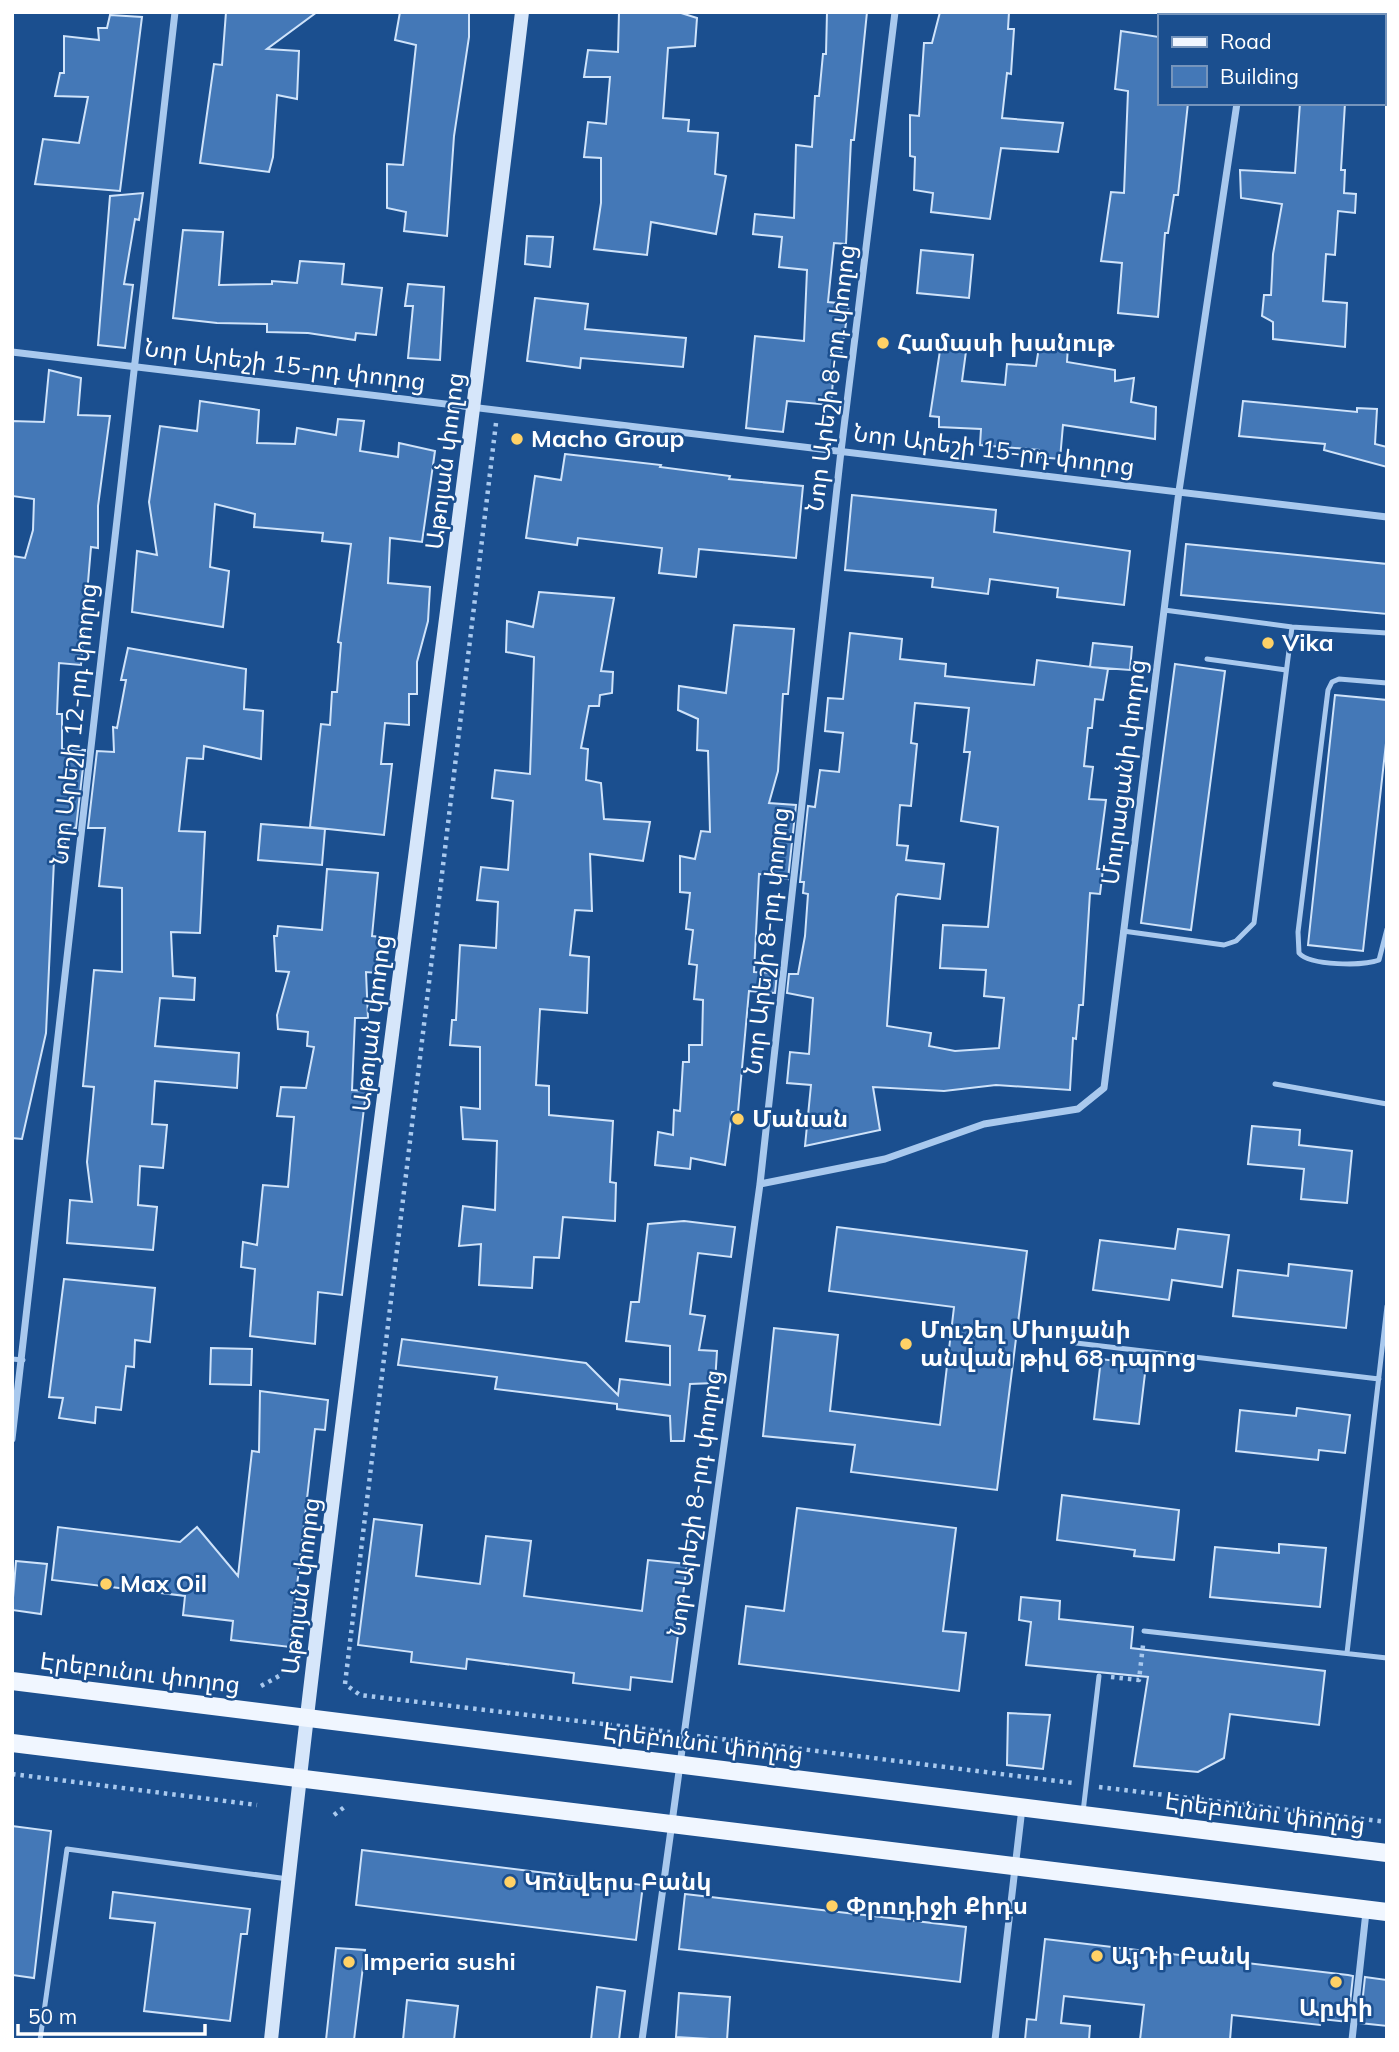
<svg xmlns="http://www.w3.org/2000/svg" width="1399" height="2052" font-family="Mulish,'Noto Sans Armenian',sans-serif">
  <style>
    .building { fill: #4478b7; stroke: #cfe3fa; stroke-width: 2; fill-rule: evenodd }
    .lines { fill: none; stroke-linecap: round; stroke-linejoin: round }
    .path { stroke: #a9c9ee; stroke-width: 4.5; stroke-dasharray: 3.5 5; stroke-linecap: butt }
    .service { stroke: #a9c9ee; stroke-width: 5 }
    .minor { stroke: #a9c9ee; stroke-width: 7 }
    .secondary { stroke: #d6e6fa; stroke-width: 14 }
    .primary { stroke: #f0f6ff; stroke-width: 18 }
    .poi-dot { fill: #ffd166; stroke: #1b4f8f; stroke-width: 2.5 }
    .labels { text-anchor: middle; stroke-width: 5; stroke-linejoin: round; paint-order: stroke }
    .poi-label { font-size: 24px; font-weight: bold; fill: #fff; stroke: #1b4f8f; text-anchor: start }
    .street-label { font-size: 24px; fill: #fff; stroke: #1b4f8f }
  </style>
  <rect width="100%" height="100%" fill="#1b4f8f"/>
  <!-- building -->
  <path class="building" d="M226,12H317L267,49L299,51L297,99L277,95L273,157L269,172L200,163L214,64L222,65Z
    M400,12H469V37L454,136L447,236L404,231L406,212L387,208V164L403,165L416,45L395,40Z
    M619,12H678L697,18L695,46L668,48L663,118L689,120L688,131L718,133L715,174L726,176L716,234L651,222L647,255L594,249L601,203V158L584,157L588,122L606,124L610,77H584L588,50L618,52Z
    M827,12H867L854,140H851L846,244L834,243L828,302L849,304L841,356L835,355L831,405L787,401L783,432L746,428L755,336L804,341L807,270L779,267L782,237L753,234L755,214L794,218L796,145L812,147L815,96H819L823,54H826Z
    M940,12H1009L1008,29H1014L1011,74L1007,73L1002,118L1063,123L1058,152L1001,148L990,219L931,212L933,193L914,190L915,157L910,156V115L919,116L924,43H932Z
    M110,15L142,17L120,191L35,184L43,139L79,143L88,97L55,96L60,73H64V36L99,40L98,28H107Z
    M1121,31L1159,37V103H1188L1178,195H1174L1168,233H1165L1158,317L1118,313L1122,263L1101,261L1111,192L1124,193L1128,91L1115,89Z
    M1300,103H1345L1341,170H1345L1344,193L1356,194L1355,213L1338,211L1335,255L1326,254L1323,301L1347,303L1345,347L1273,339V322L1262,316L1264,295H1271L1273,254L1282,204L1241,198L1240,170L1295,173Z
    M143,193L139,220L135,219L124,284L133,285L125,348L98,345L110,196Z
    M183,230L223,232L219,285L272,284V281L297,283L300,261L344,264L342,284L382,288L376,335L356,333L355,340L308,333L267,332V324L217,323L173,318Z
    M527,236L553,237L550,267L525,264Z
    M921,250L973,255L969,298L917,293Z
    M408,284L444,287L440,360L408,358L413,306H405Z
    M535,298L588,304L585,329L686,338L683,367L581,358L580,368L527,361Z
    M1040,341L1068,346L1067,362L1115,370V381L1134,378L1131,402L1156,407L1155,439L1063,425L1060,459L1038,457L1039,450L980,445L981,429L939,427V417L930,416L941,344H967L962,381L1005,385L1007,364L1036,366Z
    M49,370L81,378L78,415L110,416L98,506V548L91,547L81,665L59,663L57,714H62V749L85,750L76,828L67,827L63,861L54,860L46,1033L22,1139L12,1138V556L25,558L33,530L34,499L12,496V421L44,422Z
    M200,401L259,410L257,443L295,444L297,428L336,435L338,419L364,421L360,451L398,457L399,443L435,451L422,542L390,538L388,583L430,587L428,621L417,662V694H409V725L385,723L381,764H392L384,835L310,827L321,724L330,725L332,692H337L341,643L338,642L351,544L322,541L323,533L254,527L255,514L215,504L210,567L229,571L223,627L132,612L137,551L157,555L149,502L160,426L197,431Z
    M1243,401L1357,412V408L1377,409L1375,444L1387,447V467L1324,450L1325,444L1239,436Z
    M565,454L661,465L660,467L730,476L729,479L803,486L796,558L699,549L696,577L659,573L662,548L578,538L577,545L526,538L535,476L561,480Z
    M852,495L996,510L994,532L1130,551L1124,605L1057,597L1058,588L990,579L988,594L932,587L933,578L845,570Z
    M1186,544L1387,564V614L1181,595Z
    M539,592L614,598L601,671L613,672L612,693L600,695L599,706H589L581,748L588,749L586,780L601,783L604,819L650,822L643,861L590,854L592,911L575,910L570,955L589,957L587,1013L540,1009L536,1085L549,1086V1115L613,1121L610,1182L616,1183L615,1221L563,1217L559,1258L534,1257L532,1288L479,1285L481,1244L459,1246L463,1206L495,1210L497,1141L463,1139L461,1107L480,1109V1047L450,1045L452,1020H456L460,945L496,948L498,902L477,900L481,867L508,870L513,801L492,798L495,770L530,774L534,657L506,652L507,621L533,627Z
    M734,625L794,629L788,694H783L778,771L769,803L796,805L788,879L759,874L754,972L777,973L775,993L749,991L738,1112H732L725,1165L691,1158L690,1169L655,1165L658,1132L673,1135L674,1110L680,1111L683,1062H689V1045H702L703,1000L694,999L697,965L689,964L693,930L686,929L690,893L680,892V856L695,859L701,831L710,832L708,751L697,750L698,719L678,710L679,686L726,693Z
    M850,633L902,639L900,659L946,664L945,676L1034,685L1037,660L1108,669L1103,700L1095,699L1092,728H1088L1084,766L1093,767L1089,799L1106,800L1097,869H1103L1100,894L1090,893L1083,1005H1079L1076,1039L1073,1038L1070,1090L996,1085L944,1091L873,1087L880,1130L805,1146L811,1085L787,1083L790,1052L809,1054L813,998L787,993L789,974H798L805,936L808,894L803,893L804,882H800L808,806L815,807L820,770L839,772L843,733L825,731L828,698L843,699ZM915,703L969,708L964,752H970L961,821L998,827L988,927L943,925L940,968L986,970L984,996L1004,998L999,1048L955,1051L929,1046L931,1033L887,1026L896,897L898,894L940,899L944,864L906,860L908,846L897,845L900,805L911,806L917,744L911,743Z
    M1093,643L1132,647L1130,670L1090,667Z
    M128,648L246,669L244,709L263,711L261,759L204,746L203,759L187,758L179,831L205,832L200,933L171,932L173,976L195,978L194,1000L160,998L155,1046L239,1053L237,1088L155,1081L152,1124L167,1125L163,1168L140,1166L138,1205L157,1207L153,1250L67,1243L70,1200L92,1202L87,1162L94,1087L83,1086L94,970L122,972V888L99,886L105,828H88L97,751L114,752L113,727L117,728L126,680H121Z
    M1175,664L1225,671L1191,930L1141,923Z
    M1335,695L1387,700V734L1363,951L1308,945Z
    M261,824L325,829L322,865L258,860Z
    M327,869L378,873L372,936L381,937L377,973L366,972L368,1018H355L352,1090L366,1091L342,1295L318,1292L315,1344L250,1336L255,1269L241,1267L243,1242L257,1245L263,1185L288,1187L294,1117L277,1116L281,1087L306,1088L314,1047L307,1046L308,1032L278,1029L277,1015L289,972L276,971L274,936H277L278,926L322,930Z
    M1252,1126L1300,1130L1299,1145L1352,1151L1347,1203L1301,1199L1304,1169L1248,1164Z
    M684,1221L735,1227L731,1257L698,1253L690,1314L705,1316L699,1350L717,1351L715,1383L690,1384L684,1441H671L670,1416L617,1409V1404L495,1389L497,1377L398,1365L402,1339L586,1363L618,1395L620,1379L670,1385V1346L626,1341L631,1302H639L648,1224Z
    M837,1227L1027,1251L997,1490L851,1472L855,1445L763,1436L774,1328L838,1335L830,1411L940,1425L954,1307L829,1291Z
    M1178,1229L1229,1235L1222,1287L1172,1280L1169,1300L1093,1290L1100,1240L1175,1249Z
    M1289,1264L1352,1271L1346,1328L1233,1316L1238,1270L1288,1276Z
    M64,1279L155,1288L150,1342L135,1340L134,1367L126,1366L121,1410L96,1407L95,1423L59,1418L63,1398L49,1397Z
    M211,1348L252,1349L251,1385L210,1384Z
    M1101,1359L1146,1365L1139,1424L1094,1419Z
    M260,1391L328,1400L325,1430L315,1429L290,1647L231,1640L233,1621L183,1615L185,1596L52,1580L58,1527L180,1542L197,1527L238,1576L252,1451L259,1452Z
    M1297,1408L1350,1415L1345,1453L1319,1450L1318,1460L1236,1451L1240,1410L1296,1416Z
    M1062,1495L1179,1510L1174,1560L1134,1556L1135,1550L1057,1540Z
    M797,1508L956,1528L943,1631L966,1633L959,1691L739,1664L746,1606L784,1611Z
    M374,1519L422,1525L416,1576L480,1584L486,1536L531,1541L524,1596L642,1611L648,1560L687,1564L672,1682L631,1677L630,1690L573,1683L574,1673L467,1659L466,1669L411,1662L412,1652L358,1645Z
    M1279,1544L1326,1548L1320,1607L1210,1597L1215,1547L1279,1553Z
    M16,1561L47,1564L41,1614L12,1610Z
    M1021,1597L1060,1601L1059,1619L1133,1627L1131,1648L1325,1671L1319,1725L1230,1714L1224,1758L1198,1772L1134,1766L1148,1677L1026,1665L1031,1622L1019,1620Z
    M1008,1713L1050,1715L1043,1769L1007,1765Z
    M12,1826L51,1831L34,1978L12,1975Z
    M362,1850L643,1885L636,1940L356,1905Z
    M113,1892L250,1909L247,1934H241L230,2021L144,2011L155,1923L110,1918Z
    M685,1894L966,1927L960,1982L679,1949Z
    M1045,1939L1348,1975L1353,1976L1348,2022L1321,2019L1320,2025L1232,2015L1230,2040H1140L1144,2005L1064,1996L1061,2023L1090,2026L1089,2040H1025L1027,2019L1036,2020Z
    M336,1948L365,1950L354,2040H326Z
    M1365,1977L1387,1980V2026L1360,2023Z
    M597,1987L625,1991L619,2040H591Z
    M679,1993L730,1997L727,2040L676,2037Z
    M407,2000L458,2006L454,2040H403Z"/>
  <g class="lines">
    <!-- path -->
    <path class="path" d="M496,423L345,1684L360,1695L670,1732
      M1111,1677L1139,1680L1143,1645
      M261,1686L279,1676
      M697,1736L1073,1783
      M12,1774L257,1805
      M1099,1787L1387,1822
      M334,1815L347,1805"/>
    <!-- service -->
    <path class="service" d="M1164,610L1292,627L1387,633
      M1207,659L1286,670
      M1387,683L1339,679L1332,682L1328,690L1298,932L1299,953C1310,966 1364,966 1379,960L1387,929
      M1123,931L1224,945L1236,941L1254,923L1292,627
      M1275,1084L1387,1104
      M1076,1343L1379,1379
      M12,1359L23,1360
      M1144,1631L1387,1658
      M1347,1653L1387,1306
      M1083,1812L1099,1676
      M40,2040L67,1849L288,1879"/>
    <!-- minor -->
    <path class="minor" d="M1249,16L1250,12
      M12,352L1387,517
      M760,1184L885,1159L984,1124L1078,1109L1104,1088L1179,491L1237,103
      M12,1439L175,12
      M642,2040L760,1184L841,451L895,12
      M995,2040L1022,1808
      M1352,2040L1366,1912"/>
    <!-- secondary -->
    <path class="secondary" d="M271,2040C342,1363 442,688 522,12"/>
    <!-- primary -->
    <path class="primary" d="M12,1681L1387,1853
      M12,1743L1387,1912"/>
  </g>
  <!-- markers -->
  <g class="poi-dot">
    <circle cx="883" cy="343" r="7"/>
    <circle cx="517" cy="439" r="7"/>
    <circle cx="1268" cy="643" r="7"/>
    <circle cx="738" cy="1119" r="7"/>
    <circle cx="906" cy="1344" r="7"/>
    <circle cx="106" cy="1584" r="7"/>
    <circle cx="510" cy="1882" r="7"/>
    <circle cx="832" cy="1906" r="7"/>
    <circle cx="1097" cy="1956" r="7"/>
    <circle cx="349" cy="1962" r="7"/>
    <circle cx="1336" cy="1982" r="7"/>
  </g>
  <g class="labels">
    <!-- poi labels -->
    <g class="poi-label">
      <text x="897" y="351">Համասի խանութ</text>
      <text x="531" y="447">Macho Group</text>
      <text x="1282" y="651">Vika</text>
      <text x="752" y="1127">Մանան</text>
      <text x="920" y="1338">Մուշեղ Մխոյանի<tspan x="920" dy="28">անվան թիվ 68 դպրոց</tspan></text>
      <text x="120" y="1592">Max Oil</text>
      <text x="524" y="1890">Կոնվերս Բանկ</text>
      <text x="846" y="1914">Փրոդիջի Քիդս</text>
      <text x="1111" y="1964">ԱյԴի Բանկ</text>
      <text x="363" y="1970">Imperia sushi</text>
      <text x="1336" y="2016" text-anchor="middle">Արփի</text>
    </g>
    <!-- street labels -->
    <g class="street-label">
      <text transform="translate(285 365) rotate(7)" y="8">Նոր Արեշի 15-րդ փողոց</text>
      <text transform="translate(831 378) rotate(-83)" y="8">Նոր Արեշի 8-րդ փողոց</text>
      <text transform="translate(994 450) rotate(7)" y="8">Նոր Արեշի 15-րդ փողոց</text>
      <text transform="translate(445 461) rotate(-83)" y="8">Աթոյան փողոց</text>
      <text transform="translate(74 724) rotate(-84)" y="8">Նոր Արեշի 12-րդ փողոց</text>
      <text transform="translate(1124 772) rotate(-83)" y="8">Մուրացանի փողոց</text>
      <text transform="translate(767 941) rotate(-84)" y="8">Նոր Արեշի 8-րդ փողոց</text>
      <text transform="translate(372 1023) rotate(-83)" y="8">Աթոյան փողոց</text>
      <text transform="translate(695 1503) rotate(-82)" y="8">Նոր Արեշի 8-րդ փողոց</text>
      <text transform="translate(301 1586) rotate(-83)" y="8">Աթոյան փողոց</text>
      <text transform="translate(140 1673) rotate(7)" y="8">Էրեբունու փողոց</text>
      <text transform="translate(703 1743) rotate(7)" y="8">Էրեբունու փողոց</text>
      <text transform="translate(1265 1813) rotate(7)" y="8">Էրեբունու փողոց</text>
    </g>
  </g>
  <!-- border -->
  <rect width="1399" height="2052" fill="none" stroke="#ffffff" stroke-width="28"/>
  <!-- legend -->
  <rect x="1158" y="14" width="228" height="91" fill="#1b4f8f" stroke="#7695bc" stroke-width="2"/>
  <rect x="1172" y="37" width="35" height="10" fill="#f0f6ff" stroke="#7695bc" stroke-width="2"/>
  <text x="1220" y="49" font-size="21" fill="#ffffff">Road</text>
  <rect x="1172" y="66" width="35" height="21" fill="#4478b7" stroke="#7695bc" stroke-width="2"/>
  <text x="1220" y="84" font-size="21" fill="#ffffff">Building</text>
  <!-- scale -->
  <path d="M18 2024v10h187v-10" fill="none" stroke="#ffffff" stroke-width="3.5"/>
  <text x="28" y="2024" font-size="21" fill="#ffffff" stroke="#1b4f8f" stroke-width="5" paint-order="stroke">50 m</text>
</svg>
